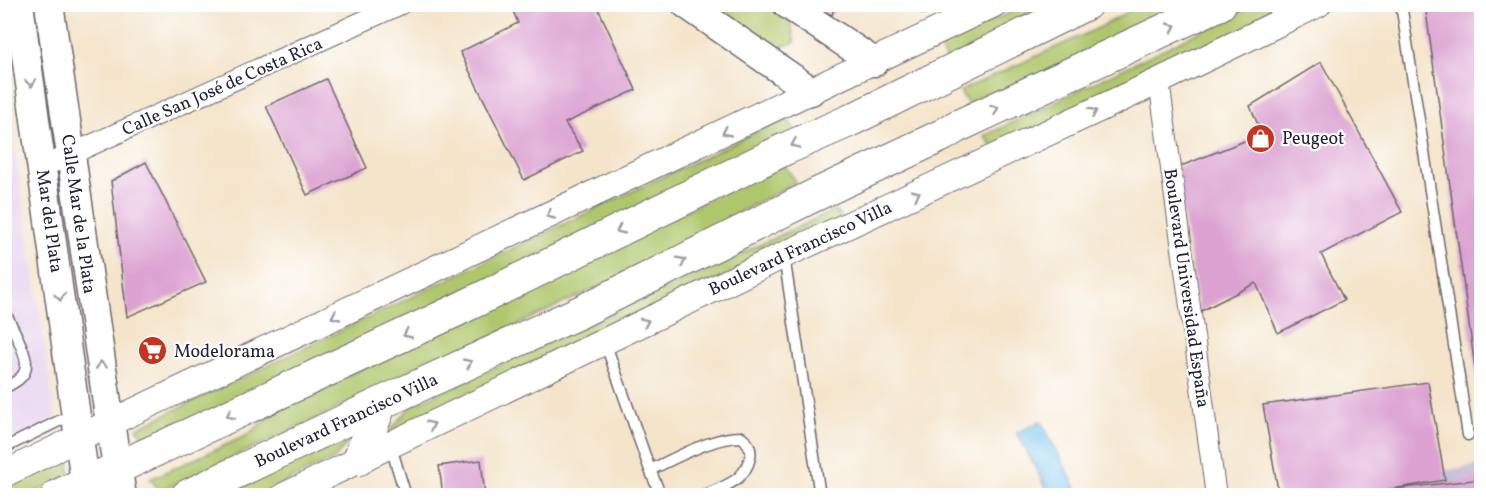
<svg xmlns="http://www.w3.org/2000/svg" width="1486" height="500" font-family="Vollkorn,serif">
  <style>
    .built { fill: #e7d2ef }
    .industrial { fill: #c8bfd8 }
    .green { fill: #afc76c; stroke: #687454; stroke-width: 1.5 }
    .water { fill: #6dbfe9; stroke: #487092; stroke-width: 1.5 }
    .building { fill: #dca3d2 }
    .lines { fill: none; stroke-linecap: round; stroke-linejoin: round }
    .service-casing { stroke: #6c666d; stroke-width: 13 }
    .minor-casing { stroke: #6c666d; stroke-width: 22 }
    .tertiary-casing { stroke: #6c666d; stroke-width: 28 }
    .secondary-casing { stroke: #6c666d; stroke-width: 31 }
    .primary-casing { stroke: #6c666d; stroke-width: 34 }
    .service { stroke: #fff; stroke-width: 10 }
    .minor { stroke: #fff; stroke-width: 20 }
    .tertiary { stroke: #fff; stroke-width: 26 }
    .secondary { stroke: #fff; stroke-width: 28 }
    .primary { stroke: #fff; stroke-width: 32 }
    .oneway { stroke: #9c9ca7 }
    .labels { text-anchor: middle; stroke-width: 4.5; stroke-linejoin: round; paint-order: stroke }
    .street-label { font-size: 18px; fill: #22223b; stroke: #fff }
    .poi-label { font-size: 18px; fill: #22223b; stroke: #fff; text-anchor: start }
  </style>
  <rect width="100%" height="100%" fill="#fff"/>
  <filter id="ink" filterUnits="userSpaceOnUse"><feTurbulence type="fractalNoise" baseFrequency=".0167" numOctaves="2"/><feDisplacementMap in="SourceGraphic" scale="12" xChannelSelector="R" yChannelSelector="G"/><feConvolveMatrix kernelMatrix="1 2 1 2 8 2 1 2 1" color-interpolation-filters="sRGB"/></filter>
  <filter id="wash" filterUnits="userSpaceOnUse"><feTurbulence type="fractalNoise" baseFrequency=".008" numOctaves="4" result="noise"/><feDisplacementMap in="SourceGraphic" scale="24" xChannelSelector="R" yChannelSelector="G"/><feGaussianBlur stdDeviation="1.35" result="paint"/><feColorMatrix in="noise" values="0 0 0 0 0 0 0 0 0 0 0 0 0 0 0 0 0 1.4 0 .05"/><feComposite in="paint" operator="in"/></filter>
  <g filter="url(#wash)">
    <rect width="100%" height="100%" fill="#f4e4ca"/>
    <!-- built -->
    <path class="built" d="M4,77L56,420L4,446Z"/>
    <!-- industrial -->
    <path class="industrial" d="M1481,465V495H1290Z"/>
    <!-- green -->
    <path class="green" d="M706,5H767L790,20L795,42L773,50Z
      M1027,5H1066L946,60L939,45Z
      M1140,5H1199L973,112L960,91L1105,25Z
      M1255,5H1296L998,152L984,136Z
      M786,118L797,132L147,442L137,428Z
      M783,163L796,182L628,273L160,491L150,479L246,436L279,409Z
      M835,210L843,219L382,440L411,406Z
      M360,429L335,458L259,495L222,496Z
      M69,456L70,477L29,495L5,496V488Z"/>
    <!-- water -->
    <path class="water" d="M1041,421L1076,488L1062,495H1050L1017,433Z"/>
    <g id="blocks">
      <!-- building -->
      <path class="building" d="M510,4H596L636,90L565,123L583,151L524,180L460,52L518,23Z
        M810,4H836L832,15Z
        M900,4H928L924,14Z
        M1425,4H1482V13H1479L1482,32V404H1480Z
        M1321,62L1402,212L1321,254L1344,300L1278,333L1256,283L1199,312L1176,168L1262,134L1250,106Z
        M326,79L367,168L307,195L266,106Z
        M146,162L206,282L127,317L111,181Z
        M1428,382L1445,480L1386,490L1482,479V496H1279L1263,405Z
        M481,460L485,496H443L439,466Z"/>
    </g>
  </g>
  <g filter="url(#ink)">
    <use href="#blocks" fill-opacity="0" stroke="#6c666d" stroke-width="1.5"/>
    <g class="lines">
      <defs>
        <path id="service" d="M1401,4L1468,435
          M784,256L820,496
          M4,310C10,323 26,351 26,364C26,369 24,374 21,377C17,382 10,385 4,388
          M605,342L650,470L661,496
          M390,444L406,496
          M4,448L73,414
          M650,470C676,458 714,436 742,437C748,443 752,448 750,458C744,482 725,485 704,496"/>
        <path id="minor" d="M1159,81L1216,496
          M43,167L401,4"/>
        <path id="tertiary" d="M4,474L80,437L994,4
          M284,496L784,255L1159,81L1318,4"/>
        <path id="secondary" d="M19,4L87,496
          M49,4L110,423L122,496
          M686,4L811,91
          M787,4L874,62"/>
        <path id="primary" d="M359,459L381,403
          M57,496L455,311L785,149L849,121L1086,4
          M187,496L381,403L580,312L813,196L943,135L956,127L1220,4"/>
      </defs>
      <!-- service casing -->
      <use href="#service" class="service-casing"/>
      <!-- minor casing -->
      <use href="#minor" class="minor-casing"/>
      <!-- tertiary casing -->
      <use href="#tertiary" class="tertiary-casing"/>
      <!-- secondary casing -->
      <use href="#secondary" class="secondary-casing"/>
      <!-- primary casing -->
      <use href="#primary" class="primary-casing"/>
      <!-- service -->
      <use href="#service" class="service"/>
      <!-- minor -->
      <use href="#minor" class="minor"/>
      <!-- tertiary -->
      <use href="#tertiary" class="tertiary"/>
      <!-- secondary -->
      <use href="#secondary" class="secondary"/>
      <!-- primary -->
      <use href="#primary" class="primary"/>
    </g>
    <!-- one-way arrows -->
    <defs><path id="oneway-chevron" d="M-2-3.5L2.5 0L-2 3.5" fill="none" stroke-width="1.6" stroke-linecap="round" stroke-linejoin="round" transform="scale(1.5)"/></defs>
    <g class="oneway">
      <use href="#oneway-chevron" transform="translate(1172 27) rotate(-25)"/>
      <use href="#oneway-chevron" transform="translate(31 83) rotate(82)"/>
      <use href="#oneway-chevron" transform="translate(995 109) rotate(-25)"/>
      <use href="#oneway-chevron" transform="translate(1093 112) rotate(-25)"/>
      <use href="#oneway-chevron" transform="translate(726 132) rotate(155)"/>
      <use href="#oneway-chevron" transform="translate(795 144) rotate(157)"/>
      <use href="#oneway-chevron" transform="translate(916 194) rotate(-25)"/>
      <use href="#oneway-chevron" transform="translate(550 215) rotate(155)"/>
      <use href="#oneway-chevron" transform="translate(620 230) rotate(154)"/>
      <use href="#oneway-chevron" transform="translate(682 261) rotate(-27)"/>
      <use href="#oneway-chevron" transform="translate(60 297) rotate(82)"/>
      <use href="#oneway-chevron" transform="translate(335 316) rotate(155)"/>
      <use href="#oneway-chevron" transform="translate(645 322) rotate(-26)"/>
      <use href="#oneway-chevron" transform="translate(407 334) rotate(155)"/>
      <use href="#oneway-chevron" transform="translate(468 363) rotate(-25)"/>
      <use href="#oneway-chevron" transform="translate(101 365) rotate(-98)"/>
      <use href="#oneway-chevron" transform="translate(230 415) rotate(155)"/>
      <use href="#oneway-chevron" transform="translate(431 425) rotate(-26)"/>
    </g>
  </g>
  <!-- icons -->
  <defs>
    <symbol id="shop-disc" viewBox="-11 -11 22 22"><circle r="9.5" fill="#c8321e" stroke="#fff"/><path d="M-5-2.5h2.3a2.7 3.5 0 0 1 5.4 0H5L5.5 6h-11ZM-1.5-2.5h3a1.5 2.3 0 0 0-3 0Z" fill="#fff"/></symbol>
    <symbol id="supermarket-disc" viewBox="-11 -11 22 22"><circle r="9.5" fill="#c8321e" stroke="#fff"/><path d="M-6-5.5h2.5l.6 2H6L4.5 2H-2.5L-4.4-4H-6ZM-1.5 3.2a1.3 1.3 0 1 0 .1 0ZM3 3.2a1.3 1.3 0 1 0 .1 0Z" fill="#fff"/></symbol>
  </defs>
  <g fill-rule="evenodd">
    <use href="#shop-disc" x="1244" y="122" width="33" height="33"/>
    <use href="#supermarket-disc" x="136" y="334" width="33" height="33"/>
  </g>
  <g class="labels">
    <!-- street labels -->
    <g class="street-label">
      <text transform="translate(222 86) rotate(-24)" y="6">Calle San José de Costa Rica</text>
      <text transform="translate(79 214) rotate(82)" y="6">Calle Mar de la Plata</text>
      <text transform="translate(50 221) rotate(82)" y="6">Mar del Plata</text>
      <text transform="translate(800 248) rotate(-25)" y="6">Boulevard Francisco Villa</text>
      <text transform="translate(1187 288) rotate(82)" y="6">Boulevard Universidad España</text>
      <text transform="translate(346 420) rotate(-25)" y="6">Boulevard Francisco Villa</text>
    </g>
    <!-- poi labels -->
    <g class="poi-label">
      <text x="1282" y="144">Peugeot</text>
      <text x="174" y="357">Modelorama</text>
    </g>
  </g>
  <!-- margin -->
  <rect width="1486" height="500" fill="none" stroke="#fff" stroke-width="24"/>
</svg>
